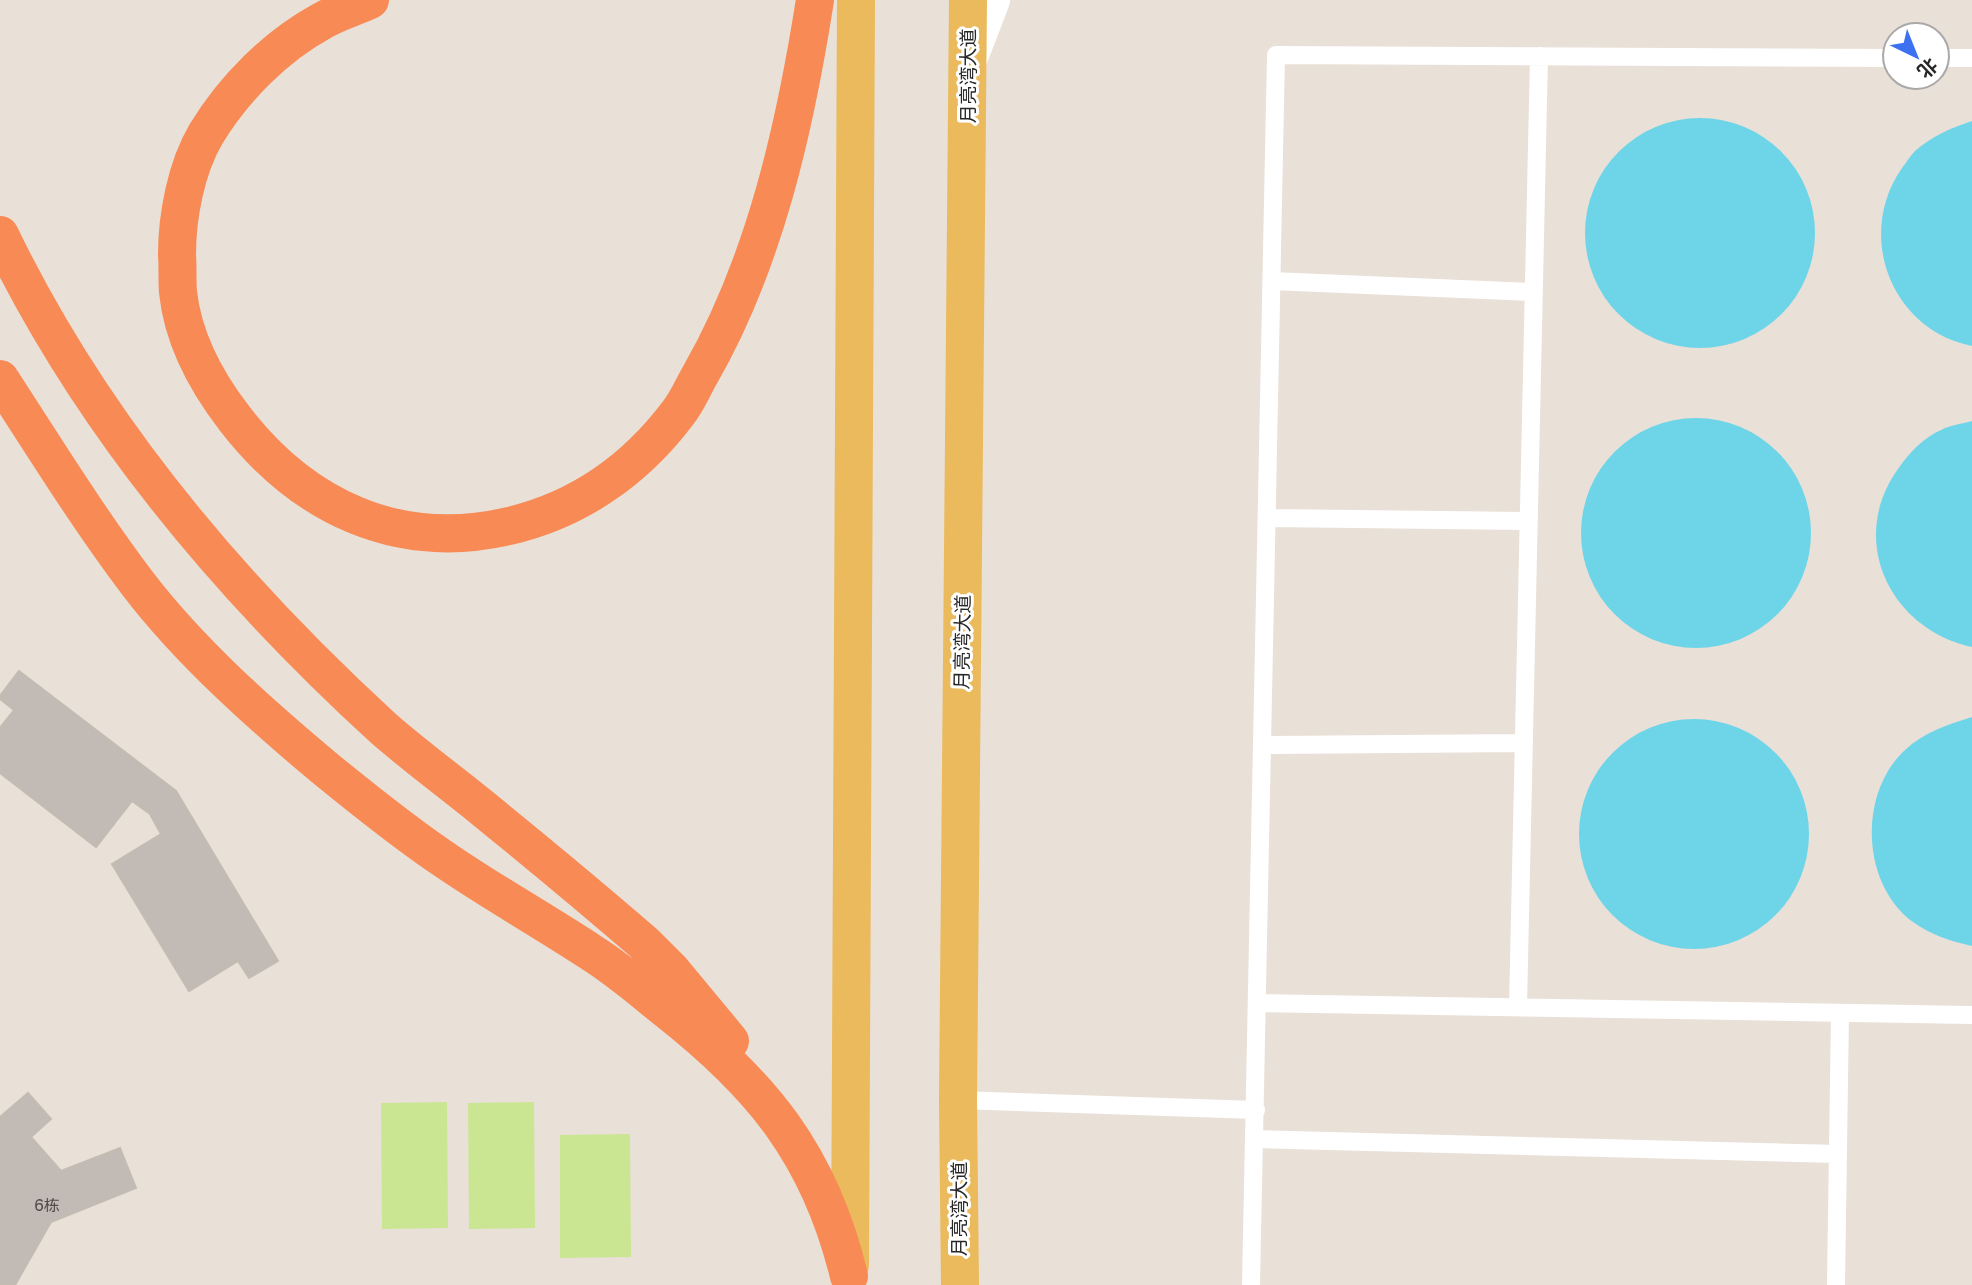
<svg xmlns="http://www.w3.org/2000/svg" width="1972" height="1285" font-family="'Golos Text','Noto Sans SC',sans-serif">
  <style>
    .pitch { fill: #cbe692 }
    .water { fill: #6ed5e9 }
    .building { fill: #c1bab5; stroke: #c4bcb3; stroke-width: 2 }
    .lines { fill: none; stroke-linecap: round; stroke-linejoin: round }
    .lane { stroke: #fff; stroke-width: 18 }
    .secondary { stroke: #fff; stroke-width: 38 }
    .primary { stroke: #eaba5c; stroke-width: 38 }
    .highway { stroke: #f88a55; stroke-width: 38 }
    .labels { text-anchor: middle; stroke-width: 6; stroke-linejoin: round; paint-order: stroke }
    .number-label { font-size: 16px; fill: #4e4c4a }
    .street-label { font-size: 19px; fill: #272727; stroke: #fff }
  </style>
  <rect width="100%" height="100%" fill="#e9e0d8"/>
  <!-- pitch -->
  <path class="pitch" d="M447,1102L448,1228L382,1229L381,1103Z
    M534,1102L535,1228L469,1229L468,1103Z
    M630,1134L631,1257L560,1258V1135Z"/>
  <!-- water -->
  <path class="water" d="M1585 233a115 115 0 1 1 230 0a115 115 0 1 1-230 0Z
    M1972,121V346C1891,330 1855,235 1902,168C1906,163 1910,156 1915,151C1932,136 1951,128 1972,121Z
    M1581 533a115 115 0 1 1 230 0a115 115 0 1 1-230 0Z
    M1972,421V647C1890,629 1847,540 1898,469C1909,453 1923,438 1941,430C1950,425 1962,424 1972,421Z
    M1972,717V946C1950,941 1931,935 1913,922C1861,884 1858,793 1905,750C1924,732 1947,725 1972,717Z
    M1579 834a115 115 0 1 1 230 0a115 115 0 1 1-230 0Z"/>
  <!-- building -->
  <path class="building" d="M19,671L176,791L278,961L249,978L238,961L189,991L112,864L161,834L150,814L132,801L96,847L0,773V728L14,710L0,699V696Z
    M28,1093L51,1119L31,1137L61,1171L120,1148L136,1188L51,1222L15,1285H0V1117Z"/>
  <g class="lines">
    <!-- lane -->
    <path class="lane" d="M1937,58H1972
      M1272,281L1534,292
      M1267,518L1528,521
      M1262,745L1524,743
      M1258,1003L1972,1015
      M1518,1007L1539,56
      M958,1100L1256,1110
      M1255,1139L1838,1154
      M1251,1285L1276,55L1895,58
      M1836,1285L1840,1013"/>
    <!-- secondary -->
    <path class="secondary" d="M968,60L991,0"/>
    <!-- primary -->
    <path class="primary" d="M850,1265L856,0
      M960,1285L958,1100L968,0"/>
    <!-- highway -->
    <path class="highway" d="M370,0C355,7 337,12 322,21C276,46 234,88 206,134C186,168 177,216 177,255C178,267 177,280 178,292C183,339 207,383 235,419C303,507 398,552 509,526C578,510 635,470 678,413C687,402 693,387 700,375C765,262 795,127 815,0
      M0,235C91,424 229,587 383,728C416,757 452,783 486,811C539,854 592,898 644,943L672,971L730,1041
      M0,379C45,448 88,518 138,584C190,652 261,715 327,770C365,801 407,835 448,862C495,894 545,922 592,953C619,970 643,991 668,1011C763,1086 820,1156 849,1276"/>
  </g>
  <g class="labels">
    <!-- number labels -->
    <g class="number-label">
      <text x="47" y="1211">6栋</text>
    </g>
    <!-- street labels -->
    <g class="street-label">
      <text transform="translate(968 76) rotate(-90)" y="7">月亮湾大道</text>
      <text transform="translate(962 642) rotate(-89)" y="7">月亮湾大道</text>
      <text transform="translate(959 1209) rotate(-90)" y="7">月亮湾大道</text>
    </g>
  </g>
  <!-- north arrow -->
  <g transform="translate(1916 56) rotate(137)"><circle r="33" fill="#ffffff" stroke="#a9a9a9" stroke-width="2"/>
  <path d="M0-5L12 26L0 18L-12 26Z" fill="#3c71f2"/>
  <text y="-10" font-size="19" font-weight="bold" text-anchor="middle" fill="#272727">北</text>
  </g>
</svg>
